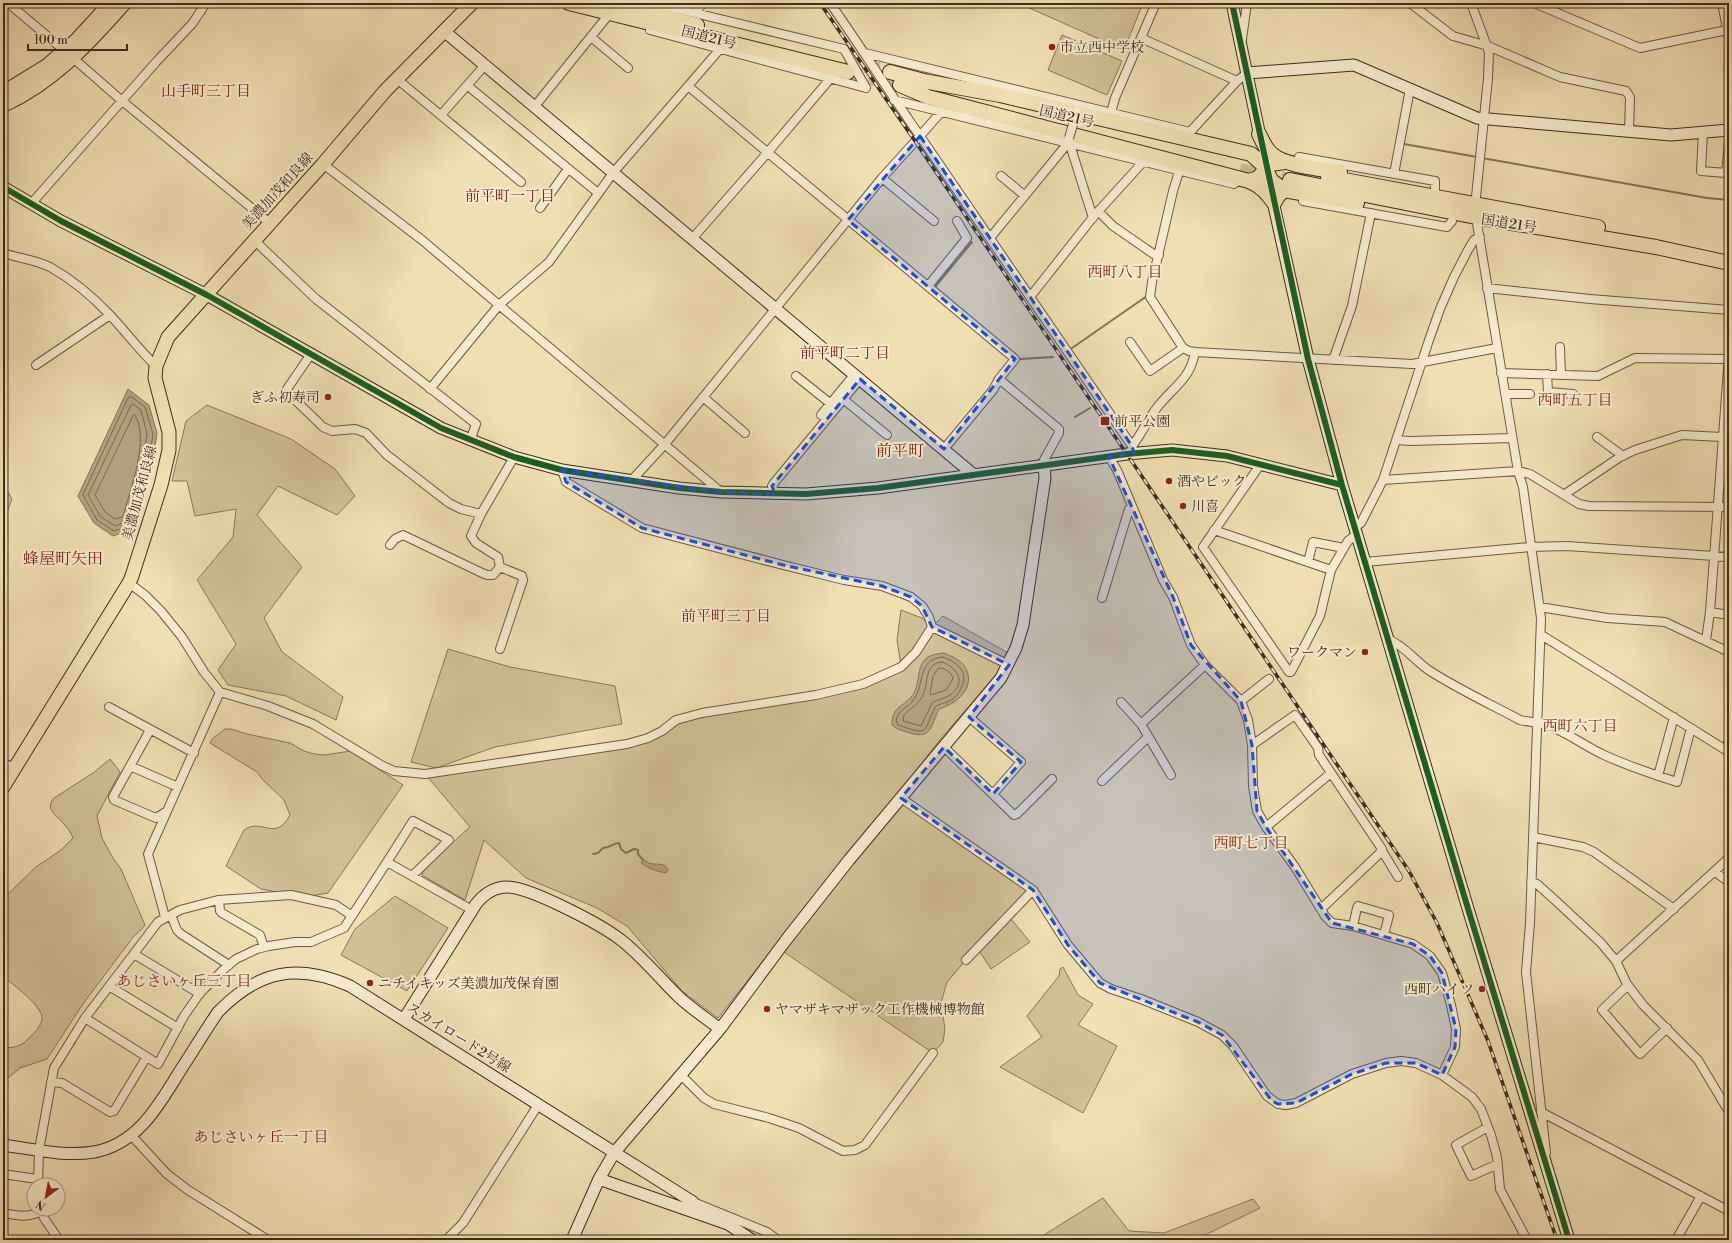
<svg xmlns="http://www.w3.org/2000/svg" width="1732" height="1243" font-family="'Libre Bodoni','Noto Serif JP',serif">
  <style>
    .green { fill: #d1c198; stroke: #87775a }
    .water { fill: #b2a27f; stroke: #837357 }
    .lines { fill: none; stroke-linecap: round; stroke-linejoin: round }
    .shore { stroke: #78684d; stroke-width: 1 }
    .stream { stroke: #837357; stroke-width: 2 }
    .highway-tunnel { stroke: #cbbb94; stroke-width: 14; stroke-dasharray: 14 7; stroke-linecap: butt }
    .street-casing { stroke: #6a5a41; stroke-width: 10 }
    .secondary-casing { stroke: #3d2d1b; stroke-width: 13 }
    .primary-casing { stroke: #3d2d1b; stroke-width: 15 }
    .highway-casing { stroke: #3d2d1b; stroke-width: 16 }
    .street { stroke: #f5eacd; stroke-width: 8 }
    .secondary { stroke: #f5eacd; stroke-width: 11 }
    .primary { stroke: #efdfb2; stroke-width: 13 }
    .highway { stroke: #efdfb2; stroke-width: 14 }
    .rail-casing { stroke: #3d2d1b; stroke-width: 3.5 }
    .rail { stroke: #f5eacd; stroke-width: 2; stroke-dasharray: 6; stroke-linecap: butt }
    .street-bridge-casing { stroke: #6a5a41; stroke-width: 10; stroke-linecap: butt }
    .street-bridge { stroke: #f5eacd; stroke-width: 8 }
    .cycleway-casing { stroke: #f5eacd; stroke-width: 8 }
    .cycleway { stroke: #1b5e20; stroke-width: 6 }
    .marked { fill: #1d4ed8; fill-opacity: 0.2; stroke: #1d4ed8; stroke-width: 3; stroke-dasharray: 8 5; stroke-linejoin: round }
    .poi-dot { fill: #8f2418; stroke: #f5eacd; stroke-width: 1.5 }
    .labels { text-anchor: middle; stroke-width: 4; stroke-linejoin: round; paint-order: stroke }
    .street-label { font-size: 14px; fill: #3d2d1b; stroke: #f5eacd }
    .poi-label { font-size: 14px; fill: #3d2d1b; stroke: #f5eacd; text-anchor: start }
    .neighbourhood-label { font-size: 15px; fill: #7a1f14; stroke: #f5eacd }
    .quarter-label { font-size: 16px; fill: #7a1f14; stroke: #f5eacd }
  </style>
  <rect width="100%" height="100%" fill="#efdfb2"/>
  <filter id="stains"><feTurbulence type="fractalNoise" baseFrequency=".005" numOctaves="4"/><feColorMatrix values="0 0 0 0 .2 0 0 0 0 .09 0 0 0 0 .02 0 0 0 .5 -.17"/></filter>
  <radialGradient id="worn" r=".72"><stop offset=".6" stop-color="#630" stop-opacity="0"/><stop offset="1" stop-color="#630" stop-opacity=".3"/></radialGradient>
  <!-- green -->
  <path class="green" d="M1018,3H1143L1124,50Z
    M1062,35L1122,61L1107,95L1048,70Z
    M207,405L291,439L335,469L355,496L337,515L278,486L257,515L302,567L264,618L282,652L343,697L336,720L286,696L228,685L218,670L236,644L197,580L233,537L236,509L195,516L187,481H172L186,421Z
    M3,483L12,499L3,523Z
    M901,610L922,618L932,627L943,616L1008,653L996,675L939,741L895,798L1033,890L966,960L947,982L941,1003L945,1029L943,1042L933,1053L775,946L718,1018L682,991L627,926L597,908L526,878L484,840L465,900L422,875L424,868L470,827L425,774L627,744L676,720L863,684L901,666L897,640Z
    M448,649L510,667L615,686L622,724L495,747L436,768L411,762Z
    M225,729H231L247,734L290,743L304,751L314,754L324,755L351,751L403,785L328,893L305,897L261,889L226,866L244,830C262,817 275,843 290,815L284,800L263,780L257,772L210,743L212,739Z
    M110,759L120,772L97,816L102,838L113,858L121,869L145,925L142,929L134,936L85,1001L47,1059L20,1068L3,1082V1047C12,1049 22,1046 28,1039C34,1033 41,1027 42,1019C43,1006 13,985 3,976V902L5,897L36,867L61,850L73,838C71,833 68,828 64,824C57,816 44,809 54,798L93,773Z
    M395,896L448,928L407,991L341,955L355,929Z
    M1011,919L1030,942L991,969L978,949Z
    M1063,967L1078,995L1093,1004L1078,1025L1117,1046L1083,1113L1000,1067L1042,1037L1027,1016L1059,976L1060,969Z
    M1103,1198L1129,1231L1164,1233L1253,1199L1260,1208L1195,1240H1036Z"/>
  <!-- water -->
  <path class="water" d="M128,389L149,405L157,433L152,467L135,529L113,536L94,523L78,496Z
    M944,653C951,656 961,660 965,667C977,688 956,704 939,709C931,725 932,740 910,733C903,731 898,730 892,725C892,704 906,707 914,693C923,676 912,655 944,653Z
    M643,860C645,861 647,862 649,863C657,866 664,861 668,870L666,873C659,872 647,868 641,863Z"/>
  <g class="lines">
    <!-- shore -->
    <path class="shore" d="M129,397H132L145,407L153,434L148,466L132,525L114,531L97,520L83,495Z
      M133,404L141,410L147,434L143,465L128,521L115,526L100,516L88,495L131,405Z
      M135,415C150,440 130,489 123,517L115,519L105,512L95,495L133,416Z
      M943,657C957,662 968,671 962,686C960,691 957,696 953,699C948,703 941,703 936,706C922,731 932,737 898,725L896,720C900,707 908,709 914,699C925,684 917,659 943,657Z
      M942,662C958,668 967,683 950,695C944,699 937,699 932,703L921,726L903,721L904,715C910,708 917,706 922,697C929,686 923,663 942,662Z
      M939,668C946,668 952,673 953,679L946,690L931,695L930,693L933,676Z"/>
    <!-- stream -->
    <path class="stream" d="M1404,144L1477,157
      M1482,158L1707,198L1729,200
      M935,287L972,242
      M1072,348L1147,296
      M1020,359L1053,357
      M1075,417L1090,408
      M593,854L598,853L603,848C611,848 613,843 619,843L621,849L626,853L634,849L638,850V854L643,860"/>
    <!-- highway-tunnel -->
    <path class="highway-tunnel" d="M845,61L890,72
      M848,72L893,84
      M1240,170L1290,180"/>
    <defs>
      <path id="street" d="M8,3L65,51
        M653,3L844,49L866,88
        M1410,3L1453,36L1488,46L1560,77L1626,91L1630,97L1629,132
        M1471,3L1489,52L1488,78L1476,197V217L1518,471L1523,487L1541,618L1530,923L1526,972L1546,1153
        M1534,3L1640,48L1727,30
        M1722,3L1729,38
        M695,13L703,3
        M650,30L866,88
        M591,37L628,68
        M1141,38L1237,81
        M1242,39L1247,3
        M865,53L1190,132L1237,81L1247,73
        M73,58L121,100L271,224
        M397,79L521,182
        M468,86L598,193
        M688,86L1015,359L999,379L993,390L944,449
        M894,100L1234,184L1240,178
        M535,106L606,18L608,13
        M942,111L920,136L1132,446L1134,453
        M1111,113L1115,98L1156,3
        M441,115L485,65
        M1703,132L1701,171L1726,173L1729,143
        M1072,144L1071,148L1093,218
        M323,164L422,240L721,492
        M1298,164L1299,157L1435,181V189
        M1179,172L1173,191L1152,282L1150,297L1183,348L1189,351L1195,352L1412,364L1497,348
        M1394,174L1410,89
        M1001,176L1024,195
        M882,178L934,221
        M1304,193L1303,201L1447,227L1452,221
        M31,204L157,61L192,24L206,3
        M540,208L568,169
        M1098,211L1113,226L1155,255H1159
        M990,238L1068,143L1069,139
        M692,239L768,152L830,79
        M255,241L316,299L476,424L470,441
        M3,253C18,258 36,260 50,267C73,280 93,297 110,315C126,332 139,350 156,366
        M928,286L967,238L957,221
        M1487,288L1590,299L1729,310
        M1030,297L1094,216L1143,162
        M1130,342L1150,371L1183,348
        M1560,347L1561,375
        M311,354L287,389L291,396L323,427L332,431L355,429L366,433L387,455L449,503L461,509L481,514
        M1333,360L1352,306L1371,213
        M36,365L110,315
        M1501,373L1598,376L1635,358L1729,359
        M1547,374L1548,392L1573,394
        M796,376L831,404
        M999,379L1059,429V433L1044,460V465
        M430,389L499,305L549,262L613,173L720,49
        M1505,394H1530
        M703,397L745,433
        M843,399L887,435
        M821,415L854,375
        M1597,437L1623,456
        M1397,440L1411,441L1512,438
        M1132,446C1141,435 1147,421 1156,409C1172,387 1190,381 1195,352
        M1109,457L1117,470L1163,580L1173,597L1191,645L1205,665L1241,701L1248,720L1252,745L1253,786L1257,811L1266,827L1295,867L1325,916L1332,923L1353,926L1413,944L1430,956L1442,973L1451,1005L1456,1029L1455,1047L1442,1075
        M1260,465L1203,547L1289,672H1291L1320,616L1331,570L1348,541L1357,534
        M562,470L566,482L642,528L783,565L844,580L882,586L911,597L922,606L929,617L932,627L1009,665
        M632,480L665,444L882,178L920,136C889,92 861,47 830,3
        M1383,480L1518,471L1530,474L1579,504L1589,506L1729,507
        M775,494L772,486L774,483L860,379
        M1565,494L1620,457L1635,450L1682,435L1722,437
        M1355,527L1361,523L1383,480L1429,340L1440,309L1454,277L1468,250L1474,240L1480,237
        M1214,530L1331,570
        M390,545L395,539L403,535L482,573L487,575H493L500,567L498,557L476,543L471,536L481,514L514,457
        M1308,562L1313,542L1344,548
        M1365,562L1530,547L1567,546L1729,557
        M129,583L145,595L161,611L182,637L204,672L220,692L268,706L313,724L381,765L394,771L425,774L627,744L648,738L662,731L676,720L702,713L816,695L863,684L901,667L916,652L932,627
        M1102,598L1129,509L1132,506
        M1540,607L1607,618L1665,622L1729,652
        M1710,612L1729,615
        M1541,636H1543L1729,752
        M1388,639C1405,646 1415,661 1430,671C1458,689 1490,704 1520,720C1528,722 1537,722 1544,724C1566,731 1584,746 1604,755C1628,766 1652,774 1677,782L1691,728
        M1706,640L1710,612L1729,355
        M500,649L523,580L522,576L500,567
        M1241,701L1269,679
        M1121,702L1141,724L1171,775
        M109,707L194,753
        M969,717L1021,762L993,794
        M1141,724L1205,665
        M150,730L113,797L114,800L156,818L167,811
        M1252,745L1295,715L1318,748L1319,755L1382,849L1379,854L1321,909
        M944,747L1014,815L1017,814L1052,779
        M1726,750L1729,740
        M130,766L178,787
        M1658,776L1674,717
        M1102,781L1148,737
        M901,798L1033,890L1068,945L1100,983L1111,989L1141,999L1198,1022L1222,1035L1233,1046L1267,1096L1278,1104L1286,1105L1296,1103L1352,1074L1386,1063L1401,1061L1416,1063L1442,1075L1472,1097L1481,1109L1491,1135L1497,1157L1500,1189L1527,1240
        M1266,827L1331,773
        M1533,837L1583,847L1594,852L1674,909
        M1381,849L1398,877
        M1715,872L1729,882
        M412,876L449,840L413,821L387,862L472,910
        M1531,882L1537,884L1556,901L1601,943L1616,961L1627,984L1643,1005L1698,1060L1729,1112
        M219,900L220,911L222,913L260,935L264,947
        M171,915L177,930L181,934L229,965
        M165,917L148,854L220,692
        M1353,926L1357,908L1358,906L1389,915L1384,935
        M134,954L200,994
        M966,960L1033,890
        M1616,961L1729,858
        M1628,985L1602,1010L1640,1054L1667,1028
        M109,986L178,1028
        M85,1018L158,1064L184,1016L200,993L224,969L236,959L257,949L269,946L295,942H311L344,928L387,862
        M681,1075L704,1098L714,1104L769,1118L799,1128L843,1151L855,1150L865,1145L933,1053
        M51,1082L62,1083L110,1112L114,1111L146,1058
        M1541,1112L1729,1211
        M1488,1127L1456,1145L1471,1176L1498,1164
        M131,1135L167,1174L188,1190L268,1240
        M3,1174L37,1179
        M38,1185L39,1150L54,1068L85,1018L158,922L180,910L218,900L291,895L336,905L352,916
        M693,1202L767,1232L778,1240
        M41,1209L44,1218L59,1240
        M3,1213C19,1216 27,1218 42,1211
        M446,1240L463,1223L538,1105
        M1676,1240L1701,1196"/>
      <path id="secondary" d="M1232,3L1261,141
        M444,31L974,475
        M1247,73L1354,65L1477,118L1671,135L1729,130
        M3,187L61,221L207,295L441,428L514,457L562,470L679,488L721,492L806,494L878,488L1127,454L1172,450L1227,456L1342,485
        M1272,197L1308,359L1342,485L1466,902L1569,1240
        M3,764L13,770
        M404,1019L476,904C484,894 494,887 507,887C530,887 602,925 621,940C643,957 660,979 680,998C692,1009 707,1019 720,1029
        M3,1145C32,1149 65,1157 94,1152C138,1144 159,1105 180,1071C193,1051 205,1031 218,1012C259,970 297,963 350,986L693,1202
        M599,1179L728,1224L752,1240
        M572,1240L599,1179L614,1153L720,1029L786,940L849,860L1001,678L1016,648L1023,625L1045,478L1044,465"/>
      <path id="primary" d="M3,787L129,583L132,576L161,485L169,450V432L155,378L156,366L168,337L323,164L385,91L472,3"/>
      <path id="highway" d="M569,3L848,72
        M612,3L697,25
        M890,72L928,82
        M918,80L1000,95L1251,154L1262,164L1272,181L1284,190
        M900,85L928,97L1249,181L1258,178L1271,164L1284,162
        M3,93L47,66L77,40L111,3
        M3,105C52,83 89,43 124,3
        M1259,134C1263,142 1266,150 1273,155C1285,166 1323,169 1340,172
        M1328,177L1598,227
        M1290,180L1476,217L1656,247L1729,263
        M1249,181C1261,186 1267,193 1274,203L1278,196L1284,190L1357,203"/>
    </defs>
    <!-- street casing -->
    <use href="#street" class="street-casing"/>
    <!-- secondary casing -->
    <use href="#secondary" class="secondary-casing"/>
    <!-- primary casing -->
    <use href="#primary" class="primary-casing"/>
    <!-- highway casing -->
    <use href="#highway" class="highway-casing"/>
    <!-- street -->
    <use href="#street" class="street"/>
    <!-- secondary -->
    <use href="#secondary" class="secondary"/>
    <!-- primary -->
    <use href="#primary" class="primary"/>
    <!-- highway -->
    <use href="#highway" class="highway"/>
    <defs>
      <path id="rail" d="M820,3L915,141L1409,871L1437,923L1488,1041L1557,1240"/>
    </defs>
    <!-- rail casing -->
    <use href="#rail" class="rail-casing"/>
    <!-- rail -->
    <use href="#rail" class="rail"/>
    <defs>
      <path id="street-bridge" d="M1069,138L1077,111"/>
    </defs>
    <!-- street-bridge casing -->
    <use href="#street-bridge" class="street-bridge-casing"/>
    <!-- street-bridge -->
    <use href="#street-bridge" class="street-bridge"/>
    <defs>
      <path id="cycleway" d="M1232,3L1308,359L1342,485L1466,902L1569,1240
        M3,187L61,221L207,295L441,428L514,457L562,470L679,488L721,492L806,494L878,488L1127,454L1172,450L1227,456L1342,485"/>
    </defs>
    <!-- cycleway casing -->
    <use href="#cycleway" class="cycleway-casing"/>
    <!-- cycleway -->
    <use href="#cycleway" class="cycleway"/>
  </g>
  <!-- marked area -->
  <path class="marked" d="M920,136L1132,446L1134,453L1109,457L1173,597L1191,645L1241,701L1252,745L1257,811L1266,827L1332,923L1413,944L1430,956L1442,973L1456,1029L1455,1047L1442,1075L1416,1063H1386L1352,1074L1296,1103L1278,1104L1272,1101L1222,1035L1198,1022L1100,983L1068,945L1033,890L901,798L944,747L993,794L1021,762L969,717L1009,665L932,627L922,606L911,597L882,586L783,565L642,528L566,482L562,470L721,492L775,494L772,486L860,379L944,449L1015,359L848,220Z"/>
  <!-- markers -->
  <g class="poi-dot">
    <circle cx="1052" cy="47" r="4"/>
    <circle cx="328" cy="397" r="4"/>
    <rect x="1100" y="416" width="10" height="10" rx="2"/>
    <circle cx="1169" cy="481" r="4"/>
    <circle cx="1183" cy="506" r="4"/>
    <circle cx="1365" cy="652" r="4"/>
    <circle cx="370" cy="983" r="4"/>
    <circle cx="1482" cy="989" r="4"/>
    <circle cx="767" cy="1009" r="4"/>
  </g>
  <g class="labels">
    <!-- street labels -->
    <g class="street-label">
      <text transform="translate(709 37) rotate(14)" y="5">国道21号</text>
      <text transform="translate(1067 116) rotate(13)" y="5">国道21号</text>
      <text transform="translate(277 191) rotate(-48)" y="5">美濃加茂和良線</text>
      <text transform="translate(1509 223) rotate(9)" y="5">国道21号</text>
      <text transform="translate(139 493) rotate(-75)" y="5">美濃加茂和良線</text>
      <text transform="translate(459 1037) rotate(32)" y="5">スカイロード2号線</text>
    </g>
    <!-- poi labels -->
    <g class="poi-label">
      <text x="1060" y="52">市立西中学校</text>
      <text x="320" y="402" text-anchor="end">ぎふ初寿司</text>
      <text x="1114" y="426">前平公園</text>
      <text x="1177" y="486">酒やビック</text>
      <text x="1191" y="511">川喜</text>
      <text x="1357" y="657" text-anchor="end">ワークマン</text>
      <text x="378" y="988">ニチイキッズ美濃加茂保育園</text>
      <text x="1474" y="994" text-anchor="end">西町ハイツ</text>
      <text x="775" y="1014">ヤマザキマザック工作機械博物館</text>
    </g>
    <!-- neighbourhood labels -->
    <g class="neighbourhood-label">
      <text x="206" y="96">山手町三丁目</text>
      <text x="510" y="201">前平町一丁目</text>
      <text x="1125" y="277">西町八丁目</text>
      <text x="845" y="358">前平町二丁目</text>
      <text x="1575" y="405">西町五丁目</text>
      <text x="726" y="621">前平町三丁目</text>
      <text x="1580" y="731">西町六丁目</text>
      <text x="1251" y="848">西町七丁目</text>
      <text x="184" y="986">あじさいヶ丘三丁目</text>
      <text x="261" y="1142">あじさいヶ丘一丁目</text>
    </g>
    <!-- quarter labels -->
    <g class="quarter-label">
      <text x="900" y="456">前平町</text>
      <text x="63" y="564">蜂屋町矢田</text>
    </g>
  </g>
  <!-- margin -->
  <rect width="1732" height="1243" fill="none" stroke="#efdfb2" stroke-width="16"/>
  <rect x="4" y="4" width="1724" height="1235" fill="none" stroke="#3d2d1b" stroke-width="2"/>
  <rect x="8" y="8" width="1716" height="1227" fill="none" stroke="#3d2d1b"/>
  <!-- north arrow -->
  <g transform="translate(46 1197) rotate(212)"><circle r="19" fill="#f5eacd" stroke="#ab9e86"/>
  <path d="M0-3L7 15L0 10L-7 15Z" fill="#8f2418"/>
  <text y="-6" font-size="11" font-weight="bold" text-anchor="middle" fill="#3d2d1b">N</text>
  </g>
  <!-- scale -->
  <path d="M28 44v6h99v-6" fill="none" stroke="#3d2d1b" stroke-width="2"/>
  <text x="34" y="44" font-size="12" fill="#3d2d1b" stroke="#f5eacd" stroke-width="3" paint-order="stroke">100 m</text>
  <rect width="100%" height="100%" filter="url(#stains)"/>
  <rect width="100%" height="100%" fill="url(#worn)"/>
</svg>
